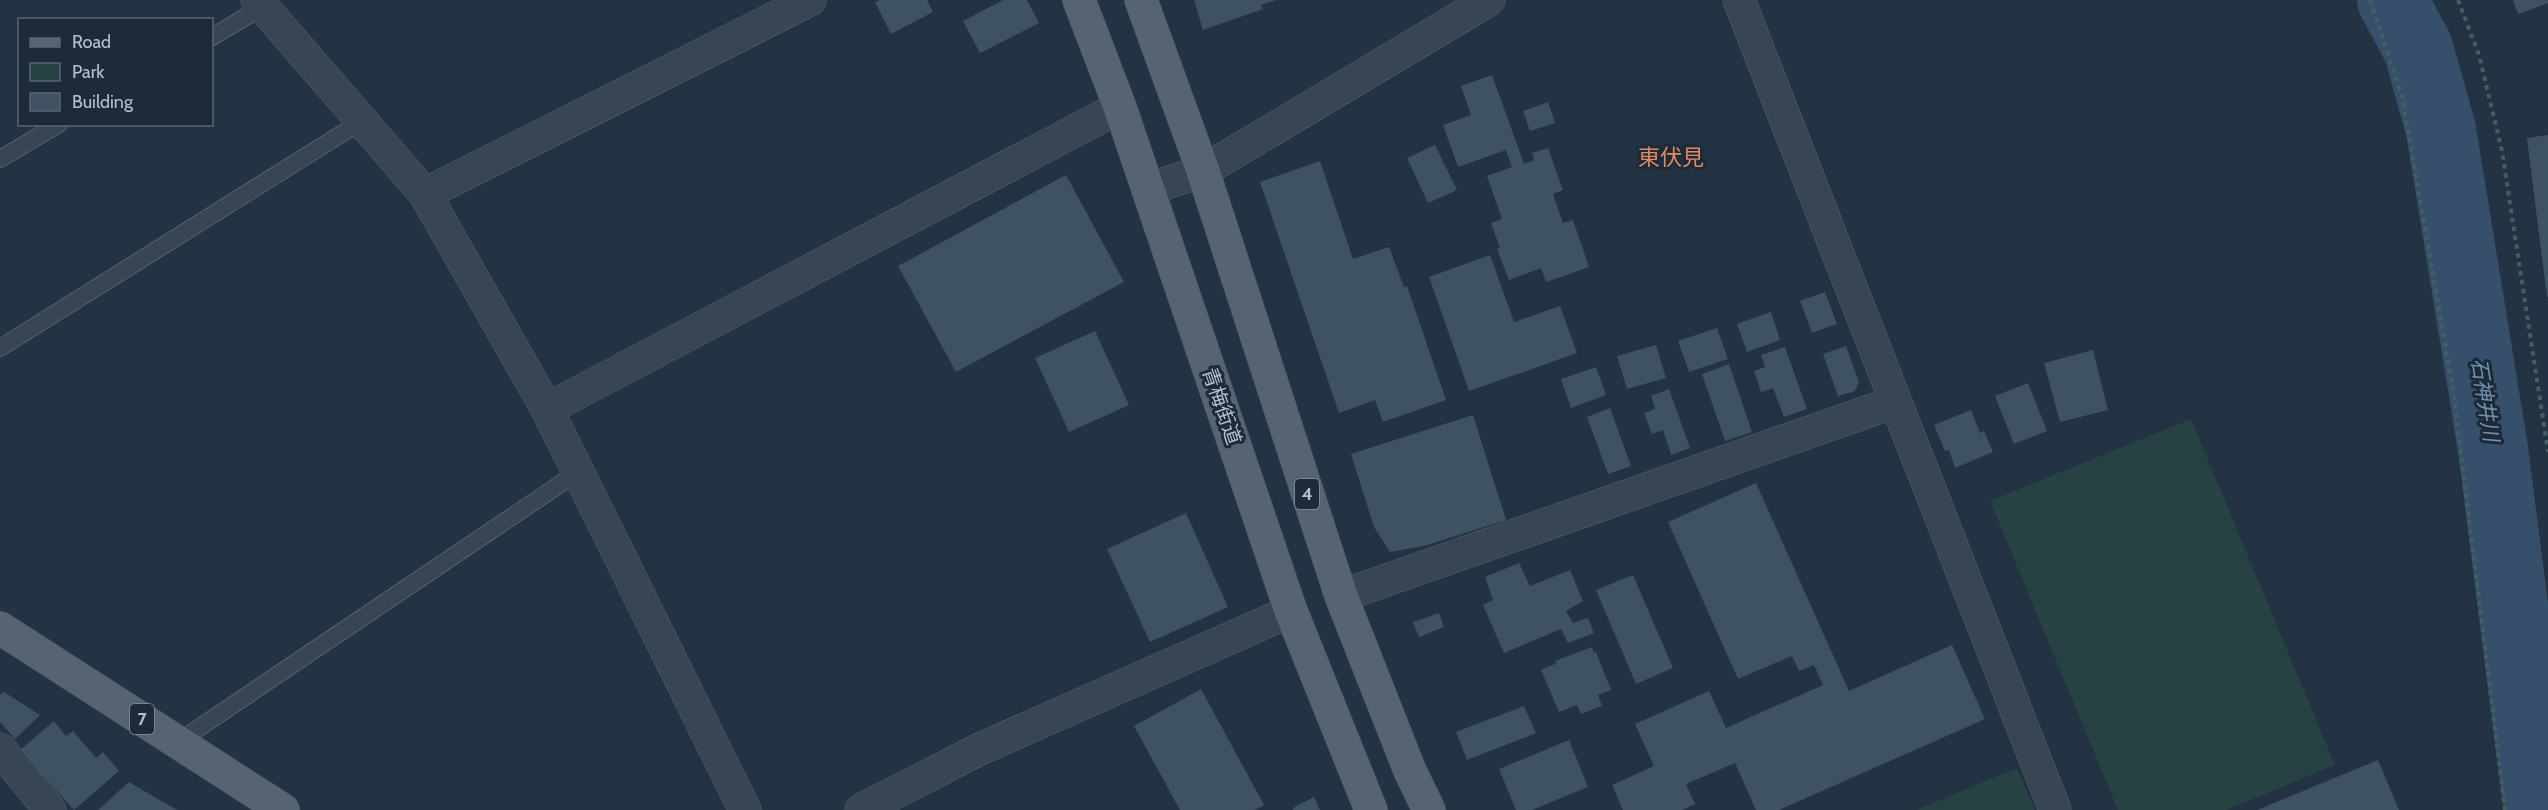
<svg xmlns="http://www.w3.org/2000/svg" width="2548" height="810" font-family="Cabin,'Noto Sans JP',sans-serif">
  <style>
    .green { fill: #264243 }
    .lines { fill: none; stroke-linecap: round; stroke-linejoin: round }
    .river { stroke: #36506b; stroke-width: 70 }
    .building { fill: #3f5262 }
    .service-casing { stroke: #56636f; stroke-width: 18 }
    .minor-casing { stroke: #56636f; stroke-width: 33 }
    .primary-casing { stroke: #424e5b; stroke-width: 34 }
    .path { stroke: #445f60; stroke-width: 4; stroke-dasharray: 4.5 4.5; stroke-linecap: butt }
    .service { stroke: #384552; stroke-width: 16 }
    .minor { stroke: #384552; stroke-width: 32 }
    .primary { stroke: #566472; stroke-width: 33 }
    .labels { text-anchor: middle; stroke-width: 6; stroke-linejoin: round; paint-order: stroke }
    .shield { fill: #1d2a37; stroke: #87939f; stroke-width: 1.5 }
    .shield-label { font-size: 18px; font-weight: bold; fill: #b5c0cc }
    .street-label { font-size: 20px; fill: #b5c0cc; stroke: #1d2a37 }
    .water-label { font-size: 21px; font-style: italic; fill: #7293b2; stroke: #1d2a37 }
    .quarter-label { font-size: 22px; fill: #de8b5e; stroke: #1d2a37 }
  </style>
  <rect width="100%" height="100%" fill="#233343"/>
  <!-- green -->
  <path class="green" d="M2191,419L2335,765L2226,810H2118L1990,501Z
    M2017,768L2035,810H1916Z"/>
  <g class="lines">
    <!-- river -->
    <path class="river" d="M2392,0L2418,48L2441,130L2493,449L2539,810"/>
  </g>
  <!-- building -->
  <path class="building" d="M880,0H927L933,12L891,34L875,2Z
    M1003,0H1027L1039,23L980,53L963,21Z
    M1194,0H1276L1261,5L1263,9L1203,30Z
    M2513,0H2548V3L2518,14Z
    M1492,75L1524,164L1534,160L1532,153L1548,148L1563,190L1553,194L1563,223L1573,220L1589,267L1546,282L1541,268L1509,280L1497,249L1500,248L1491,223L1502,219L1487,176L1512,167L1506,150L1458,167L1443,125L1471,115L1461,86Z
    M1548,102L1555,123L1530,131L1523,111Z
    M2548,135V297H2547L2527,138Z
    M1435,145L1457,190L1428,203L1407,158Z
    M1320,161L1353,259L1389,247L1404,287L1407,286L1446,400L1383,422L1375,400L1339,413L1260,182Z
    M1066,175L1124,282L956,372L898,266Z
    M1490,255L1514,322L1560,306L1577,353L1469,391L1429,277Z
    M1825,292L1837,324L1812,333L1800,301Z
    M1771,312L1780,340L1747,352L1737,324Z
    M1717,328L1728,359L1689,372L1678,341Z
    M1095,331L1129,405L1069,432L1035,358Z
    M1656,345L1666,378L1627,389L1617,356Z
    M1846,346L1859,382L1855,391L1838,396L1823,354Z
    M1785,347L1807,409L1784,417L1773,388L1761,392L1754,371L1765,367L1761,355Z
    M2093,350L2108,410L2060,422L2044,363Z
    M1729,364L1752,432L1725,441L1702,374Z
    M1596,367L1606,395L1571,408L1561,379Z
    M2028,383L2047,431L2014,444L1995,396Z
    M1669,389L1690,448L1671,455L1663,430L1652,434L1644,413L1655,409L1651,396Z
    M1610,408L1631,466L1608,474L1587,417Z
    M1971,410L1980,433L1984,431L1993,452L1955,468L1949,450L1945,451L1934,425Z
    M1473,415L1506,520L1424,546L1390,552L1374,527L1351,454Z
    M1756,483L1849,691L1952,645L1985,719L1779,810H1756L1735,763L1686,784L1695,804L1682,810H1623L1612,785L1654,766L1635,724L1709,691L1726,728L1823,685L1814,665L1799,671L1792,656L1738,679L1668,522Z
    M1186,513L1228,607L1150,642L1107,549Z
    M1519,563L1530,586L1570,570L1583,601L1566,611L1573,623L1588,618L1594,633L1568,643L1561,629L1504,653L1483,605L1493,600L1485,577Z
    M1633,575L1673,668L1636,684L1596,590Z
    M1439,613L1444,627L1419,637L1413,622Z
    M1592,647L1594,653L1596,652L1611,690L1598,695L1602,706L1581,714L1577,705L1559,712L1541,670L1557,663L1555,661Z
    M1201,689L1264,805L1255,810H1180L1134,726Z
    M4,692L40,715L15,739L0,722V695Z
    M1524,706L1536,733L1467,760L1456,732Z
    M54,721L66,736L73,731L96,758L103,752L119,771L74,810L20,750Z
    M1569,740L1588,787L1532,810H1516L1499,769Z
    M2378,760L2399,810H2257Z
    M129,782L177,810H98Z
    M1314,797L1320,810H1293V808Z"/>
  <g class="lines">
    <defs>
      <path id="service" d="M212,37L264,6
        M0,159L59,124
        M0,348L362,121
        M178,742L578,472"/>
      <path id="minor" d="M257,0L425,194L547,409L745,810
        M1739,0L2055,810
        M1148,189L1203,171L1489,0
        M425,194L810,0
        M547,409L1120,107
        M1341,596L1895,402
        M0,749L50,810
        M861,810L980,749L1291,611"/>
      <path id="primary" d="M1079,0L1120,107L1291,611L1371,810
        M1141,0L1203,171L1341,596L1410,771L1429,810
        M0,628L283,810"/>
    </defs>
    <!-- service casing -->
    <use href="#service" class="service-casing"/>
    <!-- minor casing -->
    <use href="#minor" class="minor-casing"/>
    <!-- primary casing -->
    <use href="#primary" class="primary-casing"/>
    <!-- path -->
    <path class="path" d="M2370,0L2402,96L2453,389L2505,810
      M2458,0L2479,55L2502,151L2548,452"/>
    <!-- service -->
    <use href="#service" class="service"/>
    <!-- minor -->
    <use href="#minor" class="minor"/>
    <!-- primary -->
    <use href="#primary" class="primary"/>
  </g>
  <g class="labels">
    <!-- shield labels -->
    <g class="shield">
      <rect x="1295" y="479" width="24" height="30" rx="4.5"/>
      <rect x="130" y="704" width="24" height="30" rx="4.5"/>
    </g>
    <g class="shield-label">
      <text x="1307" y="500">4</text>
      <text x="142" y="725">7</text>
    </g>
    <!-- street labels -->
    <g class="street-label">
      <text transform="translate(1222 406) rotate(71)" y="7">青梅街道</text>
    </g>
    <!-- water labels -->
    <g class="water-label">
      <text transform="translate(2485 400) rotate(81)" y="7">石神井川</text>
    </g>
    <!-- quarter labels -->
    <g class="quarter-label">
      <text x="1671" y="165">東伏見</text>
    </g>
  </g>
  <!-- legend -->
  <rect x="18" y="18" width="195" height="108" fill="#1d2a37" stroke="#5a6673" stroke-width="1.5"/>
  <rect x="30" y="38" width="30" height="9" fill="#566472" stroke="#5a6673" stroke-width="1.5"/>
  <text x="72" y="48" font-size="18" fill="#b5c0cc">Road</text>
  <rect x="30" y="63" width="30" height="18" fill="#264243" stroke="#5a6673" stroke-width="1.5"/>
  <text x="72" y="78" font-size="18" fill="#b5c0cc">Park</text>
  <rect x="30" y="93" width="30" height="18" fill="#3f5262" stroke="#5a6673" stroke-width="1.5"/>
  <text x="72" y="108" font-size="18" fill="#b5c0cc">Building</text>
</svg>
